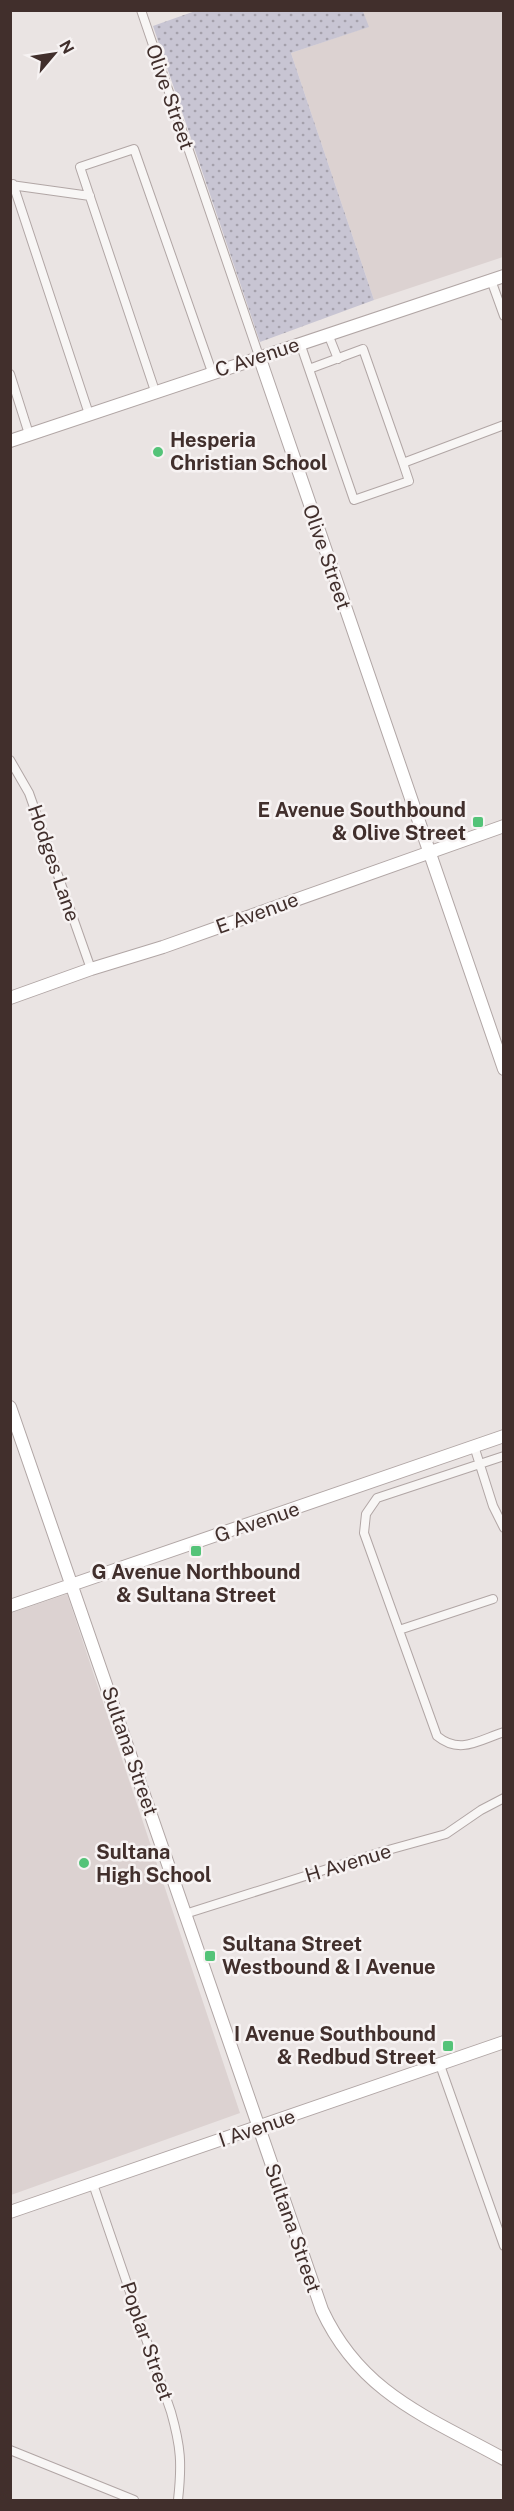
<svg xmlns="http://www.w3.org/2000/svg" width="514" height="2511" font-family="'Public Sans',sans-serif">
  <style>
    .built { fill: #dcd2d1 }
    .grass { fill: url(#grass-dots) }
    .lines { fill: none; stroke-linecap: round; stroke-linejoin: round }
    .street-casing { stroke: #b1a6a5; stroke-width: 10 }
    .secondary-casing { stroke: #b1a6a5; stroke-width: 14 }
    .street { stroke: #f8f6f5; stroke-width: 8 }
    .secondary { stroke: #fff; stroke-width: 12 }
    .poi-dot { fill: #54c378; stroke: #f7f3f3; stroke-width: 2 }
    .labels { text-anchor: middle; stroke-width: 5; stroke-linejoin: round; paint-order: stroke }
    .street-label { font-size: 20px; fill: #412f2c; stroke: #f7f3f3 }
    .poi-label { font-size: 20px; font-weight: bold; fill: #412f2c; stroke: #f7f3f3; text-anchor: start }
  </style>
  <defs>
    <pattern id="grass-dots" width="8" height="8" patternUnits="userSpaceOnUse" patternTransform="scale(1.5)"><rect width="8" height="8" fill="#c8c5d3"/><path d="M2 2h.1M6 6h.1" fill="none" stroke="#a4a0ab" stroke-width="1.8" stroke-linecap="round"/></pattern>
  </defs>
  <rect width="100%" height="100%" fill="#eae4e3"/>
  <!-- built -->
  <path class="built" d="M363,11H503V257L374,300L291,53L368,27Z
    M67,1594L240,2113L11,2195V1613Z"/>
  <!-- grass -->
  <path class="grass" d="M198,10L363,11L369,27L291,53L374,300L260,342L153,26Z"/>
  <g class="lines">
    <defs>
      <path id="street" d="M141,10L259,356
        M13,184L89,414
        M11,185L90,196
        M491,280L504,316
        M328,334L338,359
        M300,343L354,500L409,481L403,463L504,425
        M309,369L363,349L403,463
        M10,374L29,434
        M155,391L80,167L134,149L212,372
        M10,760L29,793L91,969
        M474,1446L493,1506L504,1528
        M504,1456L377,1498L366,1514L364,1533L437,1736C460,1755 479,1740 504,1732
        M399,1630L493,1599
        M185,1914L381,1852L446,1834L481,1810L504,1798
        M440,2065L504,2246
        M93,2184L171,2412C181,2447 182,2464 178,2500
        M10,2450L134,2500"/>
      <path id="secondary" d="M259,356L504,1069
        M10,441L504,276
        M10,998L91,969L163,947L504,826
        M10,1407L322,2310C361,2394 428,2417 504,2459
        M10,1606L504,1436
        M10,2212L504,2042"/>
    </defs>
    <!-- street casing -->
    <use href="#street" class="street-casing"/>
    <!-- secondary casing -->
    <use href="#secondary" class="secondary-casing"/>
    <!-- street -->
    <use href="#street" class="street"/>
    <!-- secondary -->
    <use href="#secondary" class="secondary"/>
  </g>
  <!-- markers -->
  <g class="poi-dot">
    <circle cx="158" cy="452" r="6"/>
    <rect x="472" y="816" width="12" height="12" rx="3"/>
    <rect x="190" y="1545" width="12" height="12" rx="3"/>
    <circle cx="84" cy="1863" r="6"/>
    <rect x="204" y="1950" width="12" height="12" rx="3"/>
    <rect x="442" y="2040" width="12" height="12" rx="3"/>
  </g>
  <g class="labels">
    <!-- street labels -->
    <g class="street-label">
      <text transform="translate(170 97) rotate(71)" y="7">Olive Street</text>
      <text transform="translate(257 357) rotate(-18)" y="7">C Avenue</text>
      <text transform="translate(327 557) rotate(71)" y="7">Olive Street</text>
      <text transform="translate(54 863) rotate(71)" y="7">Hodges Lane</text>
      <text transform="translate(257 913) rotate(-20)" y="7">E Avenue</text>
      <text transform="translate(257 1522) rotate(-19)" y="7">G Avenue</text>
      <text transform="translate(130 1751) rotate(71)" y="7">Sultana Street</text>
      <text transform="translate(348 1863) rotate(-17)" y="7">H Avenue</text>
      <text transform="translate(257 2128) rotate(-19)" y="7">I Avenue</text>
      <text transform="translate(293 2228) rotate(71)" y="7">Sultana Street</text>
      <text transform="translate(147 2341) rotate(71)" y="7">Poplar Street</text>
    </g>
    <!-- poi labels -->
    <g class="poi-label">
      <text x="170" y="447">Hesperia<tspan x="170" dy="23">Christian School</tspan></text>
      <text x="466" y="817" text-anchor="end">E Avenue Southbound<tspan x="466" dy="23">&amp; Olive Street</tspan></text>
      <text x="196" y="1579" text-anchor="middle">G Avenue Northbound<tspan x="196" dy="23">&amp; Sultana Street</tspan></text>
      <text x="96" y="1859">Sultana<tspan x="96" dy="23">High School</tspan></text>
      <text x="222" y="1951">Sultana Street<tspan x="222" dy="23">Westbound &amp; I Avenue</tspan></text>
      <text x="436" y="2041" text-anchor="end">I Avenue Southbound<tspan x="436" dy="23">&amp; Redbud Street</tspan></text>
    </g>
  </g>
  <!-- border -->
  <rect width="514" height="2511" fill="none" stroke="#412f2c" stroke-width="24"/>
  <!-- north arrow -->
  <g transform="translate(54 54) rotate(61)" stroke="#f7f3f3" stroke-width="4.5" paint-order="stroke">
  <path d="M0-4.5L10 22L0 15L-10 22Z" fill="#412f2c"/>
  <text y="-9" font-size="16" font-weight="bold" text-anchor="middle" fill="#412f2c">N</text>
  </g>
</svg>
